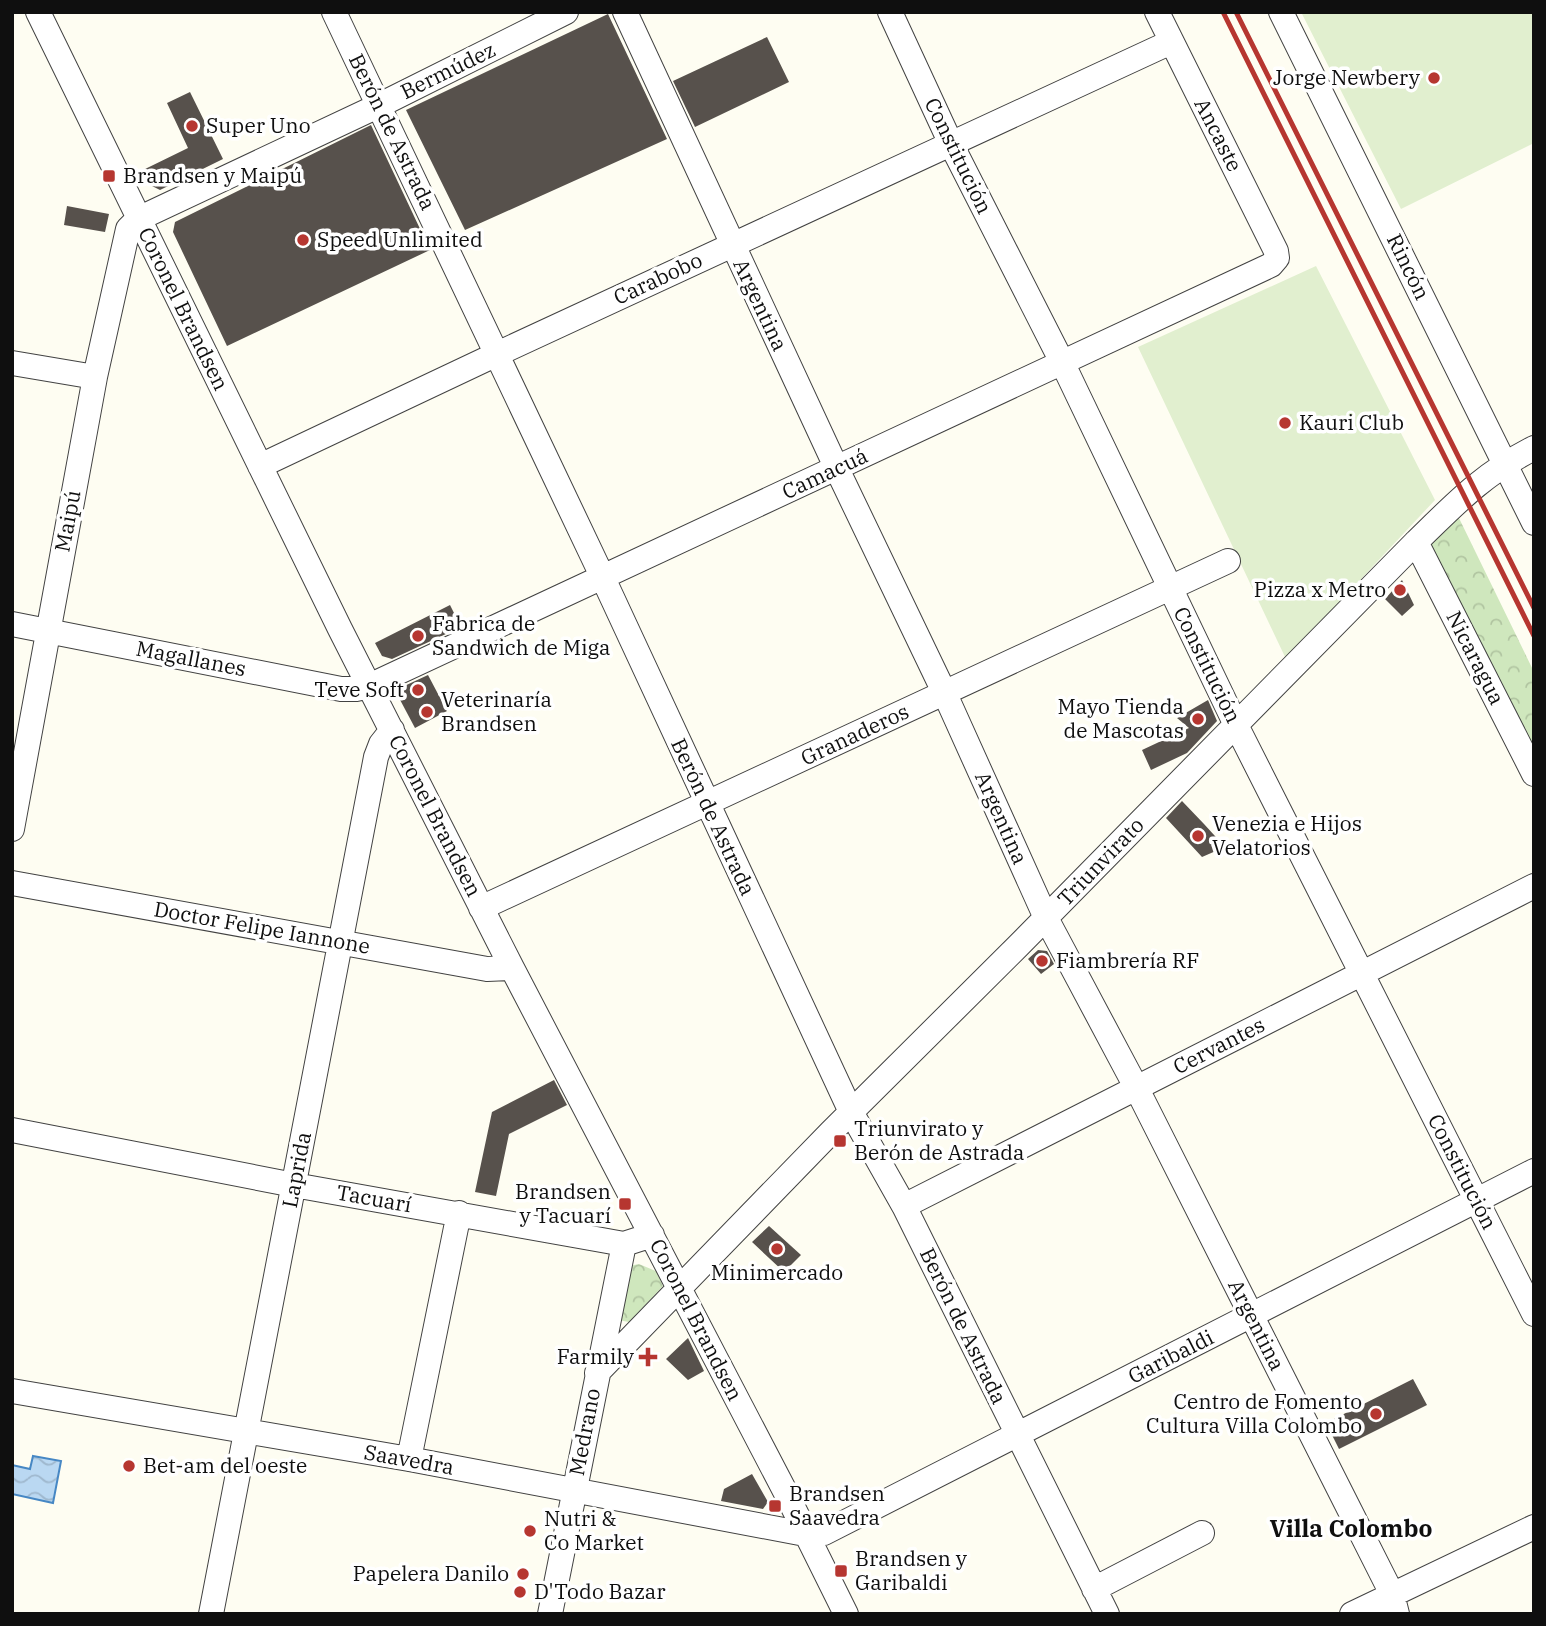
<svg xmlns="http://www.w3.org/2000/svg" width="1546" height="1626" font-family="'IBM Plex Serif',serif">
  <style>
    .park { fill: url(#park-crowns) }
    .pitch { fill: #e1efcf }
    .water { fill: url(#water-waves); stroke: #4687c4; stroke-width: 2 }
    .building { fill: #57514c }
    .lines { fill: none; stroke-linecap: round; stroke-linejoin: round }
    .minor-casing { stroke: #424242; stroke-width: 26 }
    .minor { stroke: #fff; stroke-width: 24 }
    .rail { stroke: #b63630; stroke-width: 5 }
    .poi-dot { fill: #b63630; stroke: #fff; stroke-width: 2.5 }
    .labels { text-anchor: middle; stroke-width: 7; stroke-linejoin: round; paint-order: stroke }
    .street-label { font-size: 21px; fill: #0f0f0f; stroke: #fff }
    .poi-label { font-size: 21px; fill: #0f0f0f; stroke: #fff; text-anchor: start }
    .quarter-label { font-size: 24px; font-weight: bold; fill: #0f0f0f; stroke: #fff }
  </style>
  <defs>
    <pattern id="park-crowns" width="20" height="18" patternUnits="userSpaceOnUse" patternTransform="scale(1.75)"><rect width="20" height="18" fill="#cfe7bd"/><path d="M2 6a3 3 0 1 1 6 0M12 15a3 3 0 1 1 6 0" fill="none" stroke="#b1c5a1"/></pattern>
    <pattern id="water-waves" width="16" height="10" patternUnits="userSpaceOnUse" patternTransform="scale(1.75)"><rect width="16" height="10" fill="#bad8f2"/><path d="M0 5q4-4 8 0t8 0" fill="none" stroke="#9fb8ce"/></pattern>
  </defs>
  <rect width="100%" height="100%" fill="#fefdf2"/>
  <!-- park -->
  <path class="park" d="M1457,514L1534,672V763L1424,547Z
    M639,1264L658,1272L663,1286L629,1322L618,1320L629,1266Z"/>
  <!-- pitch -->
  <path class="pitch" d="M1301,12H1534V143L1401,209Z
    M1316,266L1435,500L1286,659L1138,347Z"/>
  <!-- water -->
  <path class="water" d="M33,1456L61,1461L53,1503L12,1494V1465L30,1469Z"/>
  <!-- building -->
  <path class="building" d="M608,14L667,139L465,230L406,110Z
    M767,37L789,82L695,127L673,81Z
    M190,92L223,159L160,190L150,185L143,170L188,148L167,103Z
    M371,125L430,250L227,346L173,232L175,222Z
    M67,206L109,214L105,232L64,225Z
    M1402,580L1414,605L1402,616L1385,599Z
    M450,605L461,627L392,659L382,656L375,643Z
    M428,675L447,711L415,728L398,696L400,688Z
    M1208,700L1217,721L1187,753L1151,770L1142,750L1189,728L1177,718Z
    M1182,801L1204,824L1225,847L1202,857L1166,818Z
    M1038,950L1047,951L1054,964L1041,974L1028,959Z
    M554,1080L567,1105L509,1134L496,1196L475,1192L492,1112Z
    M769,1226L801,1255L784,1272L752,1242Z
    M688,1338L704,1371L688,1380L666,1359Z
    M1413,1379L1427,1405L1339,1449L1326,1423Z
    M752,1474L768,1502L763,1509L721,1501L724,1489Z"/>
  <g class="lines">
    <defs>
      <path id="minor" d="M38,12L340,629L512,968L788,1497L846,1614
        M334,12L603,578L851,1112L904,1206L1107,1614
        M625,12L837,469L945,694L1046,918L1136,1087L1392,1594L1397,1614
        M890,12L951,144L1063,364L1236,725L1534,1314
        M1281,12L1534,523
        M12,363L95,377
        M260,466L497,354L1171,42
        M1416,542L1534,774
        M12,624L341,689H356L369,686L1271,265L1277,258L1276,251L1157,12
        M12,829L95,377L128,229L138,219L380,105L566,12
        M12,883L487,969L512,968
        M481,908L1228,561
        M12,1130L294,1185L624,1244L652,1235
        M904,1206L1534,886
        M597,1373L831,1132L1018,946L1416,542C1456,503 1483,474 1534,448
        M12,1391L409,1459L805,1534L824,1533L1534,1171
        M409,1459L459,1213
        M1094,1589L1202,1533
        M211,1614L376,757L381,744L392,730
        M550,1614L624,1244
        M1352,1614L1534,1527"/>
    </defs>
    <!-- minor casing -->
    <use href="#minor" class="minor-casing"/>
    <!-- minor -->
    <use href="#minor" class="minor"/>
    <!-- rail -->
    <path class="rail" d="M1223,12L1534,636
      M1236,12L1534,608"/>
  </g>
  <!-- markers -->
  <g class="poi-dot">
    <circle cx="1434" cy="78" r="7"/>
    <circle cx="192" cy="126" r="7"/>
    <rect x="102" y="169" width="14" height="14" rx="3.5"/>
    <circle cx="303" cy="240" r="7"/>
    <circle cx="1285" cy="423" r="7"/>
    <circle cx="1400" cy="590" r="7"/>
    <circle cx="418" cy="636" r="7"/>
    <circle cx="418" cy="690" r="7"/>
    <circle cx="427" cy="712" r="7"/>
    <circle cx="1198" cy="719" r="7"/>
    <circle cx="1198" cy="836" r="7"/>
    <circle cx="1042" cy="961" r="7"/>
    <rect x="833" y="1134" width="14" height="14" rx="3.5"/>
    <rect x="618" y="1197" width="14" height="14" rx="3.5"/>
    <circle cx="777" cy="1249" r="7"/>
    <path d="M644.5 1346.5h7v7h7v7h-7v7h-7v-7h-7v-7h7z"/>
    <circle cx="1376" cy="1414" r="7"/>
    <circle cx="129" cy="1466" r="7"/>
    <rect x="768" y="1499" width="14" height="14" rx="3.5"/>
    <circle cx="530" cy="1531" r="7"/>
    <rect x="834" y="1564" width="14" height="14" rx="3.5"/>
    <circle cx="523" cy="1574" r="7"/>
    <circle cx="520" cy="1592" r="7"/>
  </g>
  <g class="labels">
    <!-- street labels -->
    <g class="street-label">
      <text transform="translate(448 71) rotate(-26)" y="7">Bermúdez</text>
      <text transform="translate(392 132) rotate(64)" y="7">Berón de Astrada</text>
      <text transform="translate(1218 135) rotate(63)" y="7">Ancaste</text>
      <text transform="translate(958 156) rotate(64)" y="7">Constitución</text>
      <text transform="translate(1408 267) rotate(64)" y="7">Rincón</text>
      <text transform="translate(658 279) rotate(-25)" y="7">Carabobo</text>
      <text transform="translate(760 305) rotate(65)" y="7">Argentina</text>
      <text transform="translate(183 309) rotate(64)" y="7">Coronel Brandsen</text>
      <text transform="translate(825 474) rotate(-25)" y="7">Camacuá</text>
      <text transform="translate(68 521) rotate(-79)" y="7">Maipú</text>
      <text transform="translate(1475 658) rotate(63)" y="7">Nicaragua</text>
      <text transform="translate(191 659) rotate(11)" y="7">Magallanes</text>
      <text transform="translate(1207 665) rotate(64)" y="7">Constitución</text>
      <text transform="translate(855 735) rotate(-25)" y="7">Granaderos</text>
      <text transform="translate(435 816) rotate(63)" y="7">Coronel Brandsen</text>
      <text transform="translate(713 817) rotate(65)" y="7">Berón de Astrada</text>
      <text transform="translate(1001 818) rotate(66)" y="7">Argentina</text>
      <text transform="translate(1101 862) rotate(-46)" y="7">Triunvirato</text>
      <text transform="translate(262 928) rotate(10)" y="7">Doctor Felipe Iannone</text>
      <text transform="translate(1219 1046) rotate(-27)" y="7">Cervantes</text>
      <text transform="translate(297 1170) rotate(-79)" y="7">Laprida</text>
      <text transform="translate(1462 1172) rotate(63)" y="7">Constitución</text>
      <text transform="translate(374 1199) rotate(10)" y="7">Tacuarí</text>
      <text transform="translate(696 1320) rotate(63)" y="7">Coronel Brandsen</text>
      <text transform="translate(1256 1325) rotate(63)" y="7">Argentina</text>
      <text transform="translate(963 1326) rotate(64)" y="7">Berón de Astrada</text>
      <text transform="translate(1171 1357) rotate(-27)" y="7">Garibaldi</text>
      <text transform="translate(585 1432) rotate(-79)" y="7">Medrano</text>
      <text transform="translate(409 1460) rotate(10)" y="7">Saavedra</text>
    </g>
    <!-- poi labels -->
    <g class="poi-label">
      <text x="1420" y="85" text-anchor="end">Jorge Newbery</text>
      <text x="206" y="133">Super Uno</text>
      <text x="123" y="183">Brandsen y Maipú</text>
      <text x="317" y="247">Speed Unlimited</text>
      <text x="1299" y="430">Kauri Club</text>
      <text x="1386" y="597" text-anchor="end">Pizza x Metro</text>
      <text x="432" y="631">Fabrica de<tspan x="432" dy="24">Sandwich de Miga</tspan></text>
      <text x="404" y="697" text-anchor="end">Teve Soft</text>
      <text x="441" y="707">Veterinaría<tspan x="441" dy="24">Brandsen</tspan></text>
      <text x="1184" y="714" text-anchor="end">Mayo Tienda<tspan x="1184" dy="24">de Mascotas</tspan></text>
      <text x="1212" y="831">Venezia e Hijos<tspan x="1212" dy="24">Velatorios</tspan></text>
      <text x="1056" y="968">Fiambrería RF</text>
      <text x="854" y="1136">Triunvirato y<tspan x="854" dy="24">Berón de Astrada</tspan></text>
      <text x="611" y="1199" text-anchor="end">Brandsen<tspan x="611" dy="24">y Tacuarí</tspan></text>
      <text x="777" y="1280" text-anchor="middle">Minimercado</text>
      <text x="634" y="1364" text-anchor="end">Farmily</text>
      <text x="1362" y="1409" text-anchor="end">Centro de Fomento<tspan x="1362" dy="24">Cultura Villa Colombo</tspan></text>
      <text x="143" y="1473">Bet-am del oeste</text>
      <text x="789" y="1501">Brandsen<tspan x="789" dy="24">Saavedra</tspan></text>
      <text x="544" y="1526">Nutri &amp;<tspan x="544" dy="24">Co Market</tspan></text>
      <text x="855" y="1566">Brandsen y<tspan x="855" dy="24">Garibaldi</tspan></text>
      <text x="509" y="1581" text-anchor="end">Papelera Danilo</text>
      <text x="534" y="1599">D'Todo Bazar</text>
    </g>
    <!-- quarter labels -->
    <g class="quarter-label">
      <text x="1351" y="1537">Villa Colombo</text>
    </g>
  </g>
  <!-- border -->
  <rect width="1546" height="1626" fill="none" stroke="#0f0f0f" stroke-width="28"/>
</svg>
